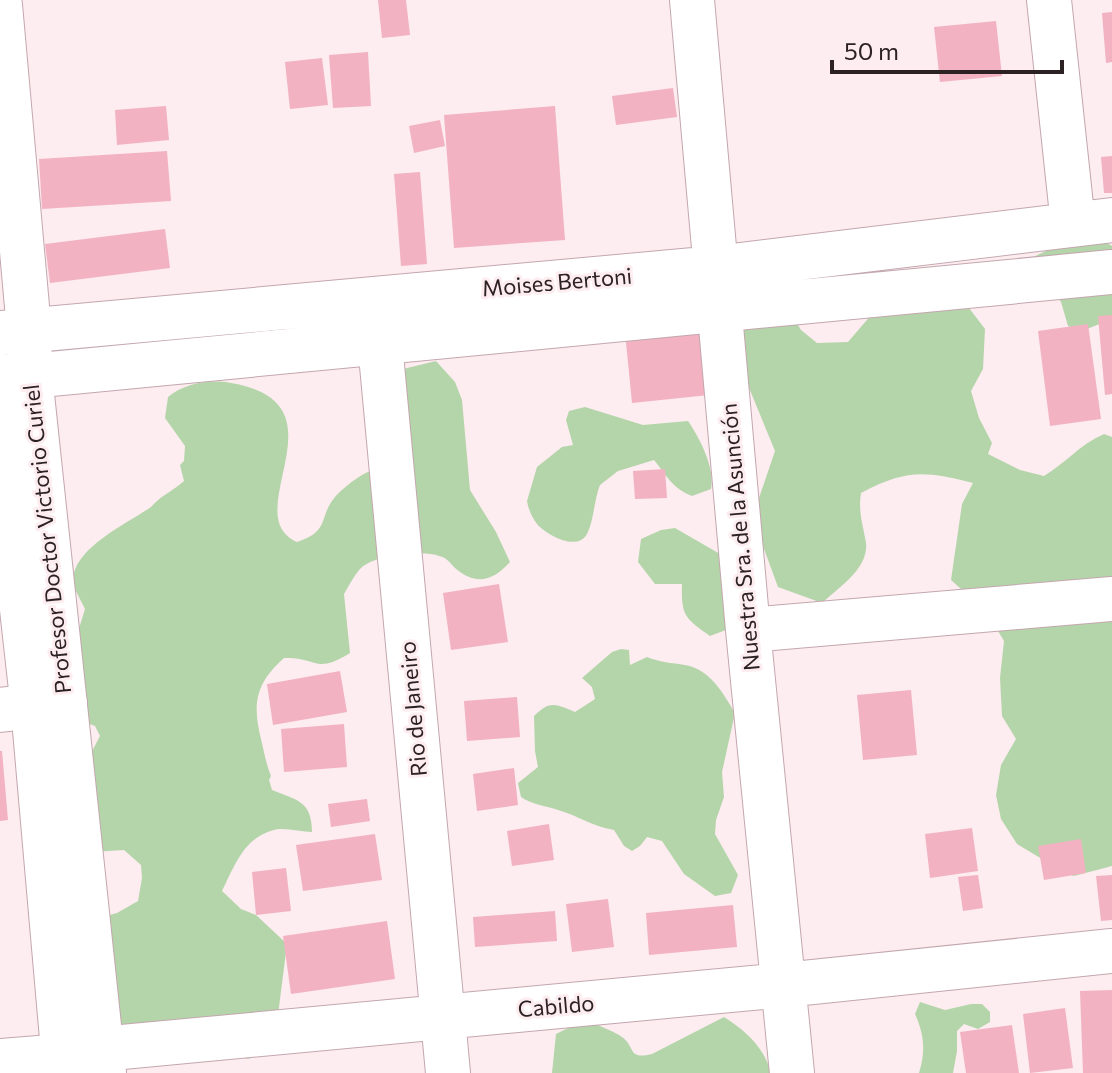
<svg xmlns="http://www.w3.org/2000/svg" width="1112" height="1073" font-family="Commissioner,sans-serif">
  <style>
    .green { fill: #b4d5a9 }
    .building { fill: #f2b2c2 }
    .lines { fill: none; stroke-linecap: round; stroke-linejoin: round }
    .minor-casing { stroke: #c3a7ae; stroke-width: 46 }
    .major-casing { stroke: #c3a7ae; stroke-width: 46 }
    .minor { stroke: #fff; stroke-width: 44 }
    .major { stroke: #fff; stroke-width: 44 }
    .labels { text-anchor: middle; stroke-width: 6; stroke-linejoin: round; paint-order: stroke }
    .street-label { font-size: 22px; fill: #2c2224; stroke: #fdecf0 }
  </style>
  <rect width="100%" height="100%" fill="#fdecf0"/>
  <!-- green -->
  <path class="green" d="M1104,241L1112,246V319L1082,331L1068,326L1061,302L1027,260L1050,249Z
    M783,300L801,330L817,343L848,342L872,314L966,304L985,329L983,369L971,391L979,418L992,443L988,454L1020,470L1044,476C1066,463 1080,444 1104,434L1112,437V866L1074,876L1067,874L1017,844L1001,819L996,795L1001,765L1016,739L1002,716L1000,678L1004,641L995,626L970,597L951,580L962,504L973,483C924,471 907,469 861,493C858,512 863,525 866,543C869,568 838,588 822,603L778,587L757,530L758,501L775,451L738,361L743,320Z
    M436,361L455,382L462,400L470,490L496,532L510,562C493,581 476,586 455,568C452,565 450,562 446,559C430,548 376,554 361,568C354,575 349,586 344,594L350,653C314,675 319,657 284,658C256,683 252,703 261,739C264,751 266,764 271,776L269,780L272,790C297,800 312,801 312,832C301,832 284,827 274,830C244,837 234,867 222,891L241,909L256,915L287,944L277,1023L251,1058L247,1059L229,1049L205,1017H200L187,1033L114,1041L102,917L117,913L138,901L142,878L141,865L124,850L60,854L89,757L100,736L95,726L81,721L77,635L85,609C82,602 76,593 74,585C67,551 128,523 151,507C160,496 173,491 184,481L180,465L184,461L185,446L165,418L168,397C185,383 210,379 231,383C351,403 235,514 297,542C331,531 318,517 335,497C344,487 364,471 377,469C392,467 400,468 413,460L402,429L399,370Z
    M585,407L643,425L688,421C700,439 715,467 711,489L692,496C673,489 666,475 654,460L618,471L600,485C594,500 594,520 587,534C577,552 547,535 537,524C532,518 528,508 527,501L537,467L562,447L573,445L566,420L569,411Z
    M675,528L720,554L739,625L710,636C685,618 681,616 682,584H655L638,562L641,539L661,530Z
    M621,649L629,650L630,665L647,657C659,662 672,663 685,665C710,669 723,693 735,713L722,772L724,797L716,820L715,834L738,875L731,893L715,896L684,874L662,841L647,837L640,846L632,851L624,846L614,830C591,826 579,816 558,810C546,806 531,804 521,797L518,783L538,767L535,751L534,716C550,700 556,704 575,712L595,699L592,687L582,678L612,652Z
    M920,1002L945,1010L971,1004H982L990,1012V1022L978,1029L964,1024L957,1031V1051L953,1073H919C926,1051 924,1034 915,1014Z
    M724,1017C746,1031 764,1047 771,1073H552L556,1034L586,1019C596,1025 616,1032 622,1037C636,1047 627,1060 652,1054Z"/>
  <!-- building -->
  <path class="building" d="M378,0H406L410,35L382,38Z
    M1112,12V62L1106,63L1102,13Z
    M996,21L1002,76L940,82L934,27Z
    M368,52L371,106L333,108L329,55Z
    M322,58L328,105L290,109L285,62Z
    M673,88L677,117L616,125L612,96Z
    M166,106L169,140L117,145L115,110Z
    M555,106L565,240L454,248L444,115Z
    M440,120L445,146L414,153L409,126Z
    M167,151L171,201L42,209L39,159Z
    M1112,156V193H1104L1101,157Z
    M420,172L427,264L401,266L394,174Z
    M165,229L170,268L50,283L45,244Z
    M700,313L709,395L632,403L624,322Z
    M1112,315V394L1105,395L1098,316Z
    M1088,324L1101,419L1050,426L1038,331Z
    M665,469L667,498L635,499L633,471Z
    M499,584L508,642L451,650L443,593Z
    M340,671L347,712L273,725L267,684Z
    M911,690L917,755L863,760L857,695Z
    M517,697L520,737L467,741L464,701Z
    M344,724L347,767L284,772L281,729Z
    M0,751H2L8,820L0,821Z
    M514,768L518,805L477,811L473,774Z
    M367,799L370,821L331,827L328,804Z
    M549,824L554,860L512,866L507,831Z
    M972,828L978,871L930,878L925,834Z
    M375,834L382,880L303,891L296,845Z
    M1081,839L1086,873L1044,880L1038,846Z
    M286,868L291,911L256,915L252,872Z
    M978,875L983,908L963,911L958,877Z
    M1112,875V920L1101,921L1096,876Z
    M608,899L614,947L572,952L566,904Z
    M733,905L737,947L649,955L646,913Z
    M555,911L557,941L475,947L473,917Z
    M387,921L395,979L291,994L283,936Z
    M1112,990V1073H1083L1080,991Z
    M1065,1008L1073,1068L1030,1073L1023,1014Z
    M1012,1025L1019,1073H966L960,1032Z"/>
  <g class="lines">
    <defs>
      <path id="minor" d="M692,0L748,630L792,1073
        M1049,0L1073,224
        M0,333L716,268L1112,220
        M380,344L448,1073
        M0,377L30,376L1112,272
        M748,630L1112,599
        M0,710L65,703
        M0,1061L64,1056L101,1049L784,985L1112,951"/>
      <path id="major" d="M0,5L29,329L30,376L104,1073
        M0,413L33,707L65,1073"/>
    </defs>
    <!-- minor casing -->
    <use href="#minor" class="minor-casing"/>
    <!-- major casing -->
    <use href="#major" class="major-casing"/>
    <!-- minor -->
    <use href="#minor" class="minor"/>
    <!-- major -->
    <use href="#major" class="major"/>
  </g>
  <g class="labels">
    <!-- street labels -->
    <g class="street-label">
      <text transform="translate(557 282) rotate(-5)" y="8">Moises Bertoni</text>
      <text transform="translate(740 537) rotate(-95)" y="8">Nuestra Sra. de la Asunción</text>
      <text transform="translate(47 539) rotate(-96)" y="8">Profesor Doctor Victorio Curiel</text>
      <text transform="translate(413 709) rotate(-95)" y="8">Rio de Janeiro</text>
      <text transform="translate(556 1006) rotate(-5)" y="8">Cabildo</text>
    </g>
  </g>
  <!-- scale -->
  <path d="M832 60v12h230v-12" fill="none" stroke="#2c2224" stroke-width="4"/>
  <text x="844" y="60" font-size="24" fill="#2c2224" stroke="#fdecf0" stroke-width="6" paint-order="stroke">50 m</text>
</svg>
